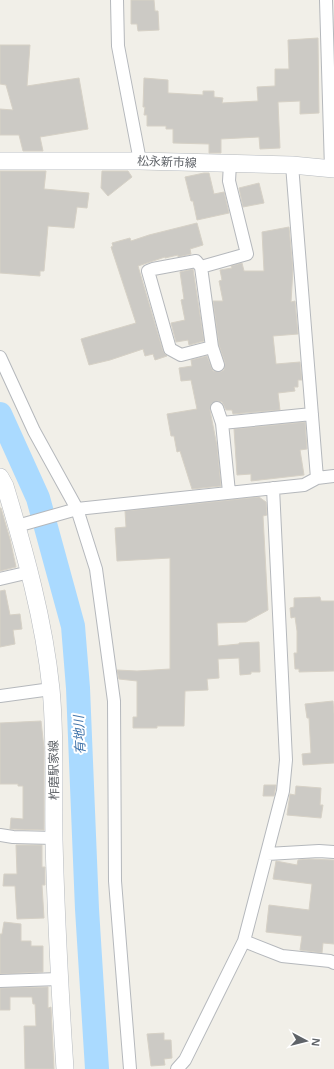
<svg xmlns="http://www.w3.org/2000/svg" width="334" height="1069" font-family="Arial,'Noto Sans JP',sans-serif">
  <style>
    .lines { fill: none; stroke-linecap: round; stroke-linejoin: round }
    .river { stroke: #aadaff; stroke-width: 24 }
    .building { fill: #cccac5; stroke: #d6d1c6 }
    .street-casing { stroke: #b5b8bc; stroke-width: 14 }
    .secondary-casing { stroke: #b6babf; stroke-width: 18 }
    .street { stroke: #fff; stroke-width: 12 }
    .secondary { stroke: #fff; stroke-width: 17 }
    .labels { text-anchor: middle; stroke-width: 4; stroke-linejoin: round; paint-order: stroke }
    .street-label { font-size: 12px; fill: #5f6368; stroke: #fff }
    .water-label { font-size: 13px; font-style: italic; fill: #4174aa; stroke: #fff }
  </style>
  <rect width="100%" height="100%" fill="#f1efe8"/>
  <g class="lines">
    <!-- river -->
    <path class="river" d="M0,414L38,498L73,626L78,688L87,909L97,1069"/>
  </g>
  <!-- building -->
  <path class="building" d="M131,0H154L155,11H158L159,30L138,31L137,24H131Z
    M318,38L319,113L300,114V101L278,102L280,148L260,149L259,137L221,139V153H209V144L173,143V129H166V126H147V115H144L145,107H143L144,78L168,80V93L203,95V91H214V97L223,98L222,103L258,101L257,87L275,86V69H289L288,40Z
    M0,45H30L27,86L79,78L88,129L40,137L43,151H23L19,135H0V109L13,110L6,85L0,84Z
    M0,171H46L44,189L89,193L87,208L77,207L74,228L48,226L44,271H40V276L0,273Z
    M102,171H128L132,177L108,196L101,188Z
    M204,173H209L214,194L224,192L229,213L197,220L193,201H191L185,177Z
    M259,183L264,203L243,207L239,188Z
    M197,223L203,245L190,249L191,254L178,257V255L165,258V257L138,266L163,351L167,356L155,360L153,354L145,356L143,349L110,360L89,365L81,339L136,323L111,247L113,246L112,243L130,238L131,241L149,235Z
    M289,227L293,269L291,302L295,301L298,334L273,336L276,364L300,362L302,380H298V387H294L295,391L278,393L280,410L233,414L232,410H226L222,402L218,401L212,403L210,410L217,446L221,486L192,489L180,451L177,452L174,436H171L167,414L197,409L191,380L181,381L179,368L192,366L191,360L207,356L213,371L220,372L224,370L225,363L219,345L213,301H223L219,281L222,280L220,270L232,268L231,266L242,263L244,271H264L262,232Z
    M193,269L204,341L189,345L188,340L176,342L171,323L185,320L181,300L184,299L180,272Z
    M305,422L307,449L300,450L304,475L251,481V474L237,475L234,429Z
    M259,497L266,502L267,515L263,516L268,610L246,622L217,623L218,646L239,644V643L259,642L260,672H251V674L240,675L239,658L218,659L219,678L207,679L208,690L185,691L184,726H157V728H133V717H137V681L119,679L117,670L137,671L170,669V558L117,561L115,528L126,527L125,511Z
    M0,508H1L10,539L16,567L0,571Z
    M5,590L10,615L20,614L22,629L13,630L15,644L0,647V591Z
    M320,597L321,601H334V671L299,672V669H295L294,653H297V631L295,617L291,618L290,608L294,607V598Z
    M333,701L334,714V763L303,765L302,754L311,753L309,718H307L305,704Z
    M41,721L44,748V830L10,829L11,818L23,819V786H18V784H0V723Z
    M264,785H276L274,796H263Z
    M296,786L321,788L320,805H323L321,818L287,815L290,794L295,795Z
    M16,845H42V867H45V885H42L44,918L17,919L15,886H3L4,874H17Z
    M309,859L334,860V944L323,943L322,953L300,950L302,936L266,932L269,905L309,910L312,884L273,879L276,861L297,865L298,860Z
    M4,922L21,924V941H31V946H43V972L0,974V934H2Z
    M48,987V1008L51,1007L54,1069H25L24,1026H36L35,1004H33L32,997H10V1010H0V988Z
    M164,1033V1040H171L172,1058L164,1059L165,1065L151,1066L147,1034Z"/>
  <g class="lines">
    <defs>
      <path id="street" d="M117,0L118,46L140,161
        M326,0L331,169
        M292,165L317,478
        M201,267L196,261L153,269L148,271L170,349L181,355L212,347
        M0,357L34,431L77,509L96,569L114,701L115,881L130,1069
        M218,365L212,347L201,267L247,254L229,181L230,164
        M217,408L222,423L229,492
        M222,423L312,414
        M17,526L77,509L304,485L317,478L334,476
        M0,579L30,572
        M0,696L51,689
        M0,835L13,837L54,838
        M267,854L319,851L334,852
        M244,941L282,956L330,961L334,963
        M0,981L59,979
        M177,1069L185,1060L244,941L283,791L286,760L273,488"/>
      <path id="secondary" d="M0,161H140L292,165L334,169
        M0,477L5,486C25,552 44,620 51,689C56,739 53,789 54,840C56,916 60,993 65,1069"/>
    </defs>
    <!-- street casing -->
    <use href="#street" class="street-casing"/>
    <!-- secondary casing -->
    <use href="#secondary" class="secondary-casing"/>
    <!-- street -->
    <use href="#street" class="street"/>
    <!-- secondary -->
    <use href="#secondary" class="secondary"/>
  </g>
  <g class="labels">
    <!-- street labels -->
    <g class="street-label">
      <text transform="translate(167 162) rotate(2)" y="4">松永新市線</text>
      <text transform="translate(54 770) rotate(-91)" y="4">柞磨駅家線</text>
    </g>
    <!-- water labels -->
    <g class="water-label">
      <text transform="translate(79 735) rotate(-93)" y="5">有地川</text>
    </g>
  </g>
  <!-- north arrow -->
  <g transform="translate(306 1041) rotate(97)" stroke="#ffffff" stroke-width="3" paint-order="stroke">
  <path d="M0-3L7 15L0 10L-7 15Z" fill="#5f6368"/>
  <text y="-6" font-size="11" font-weight="bold" text-anchor="middle" fill="#5f6368">N</text>
  </g>
</svg>
